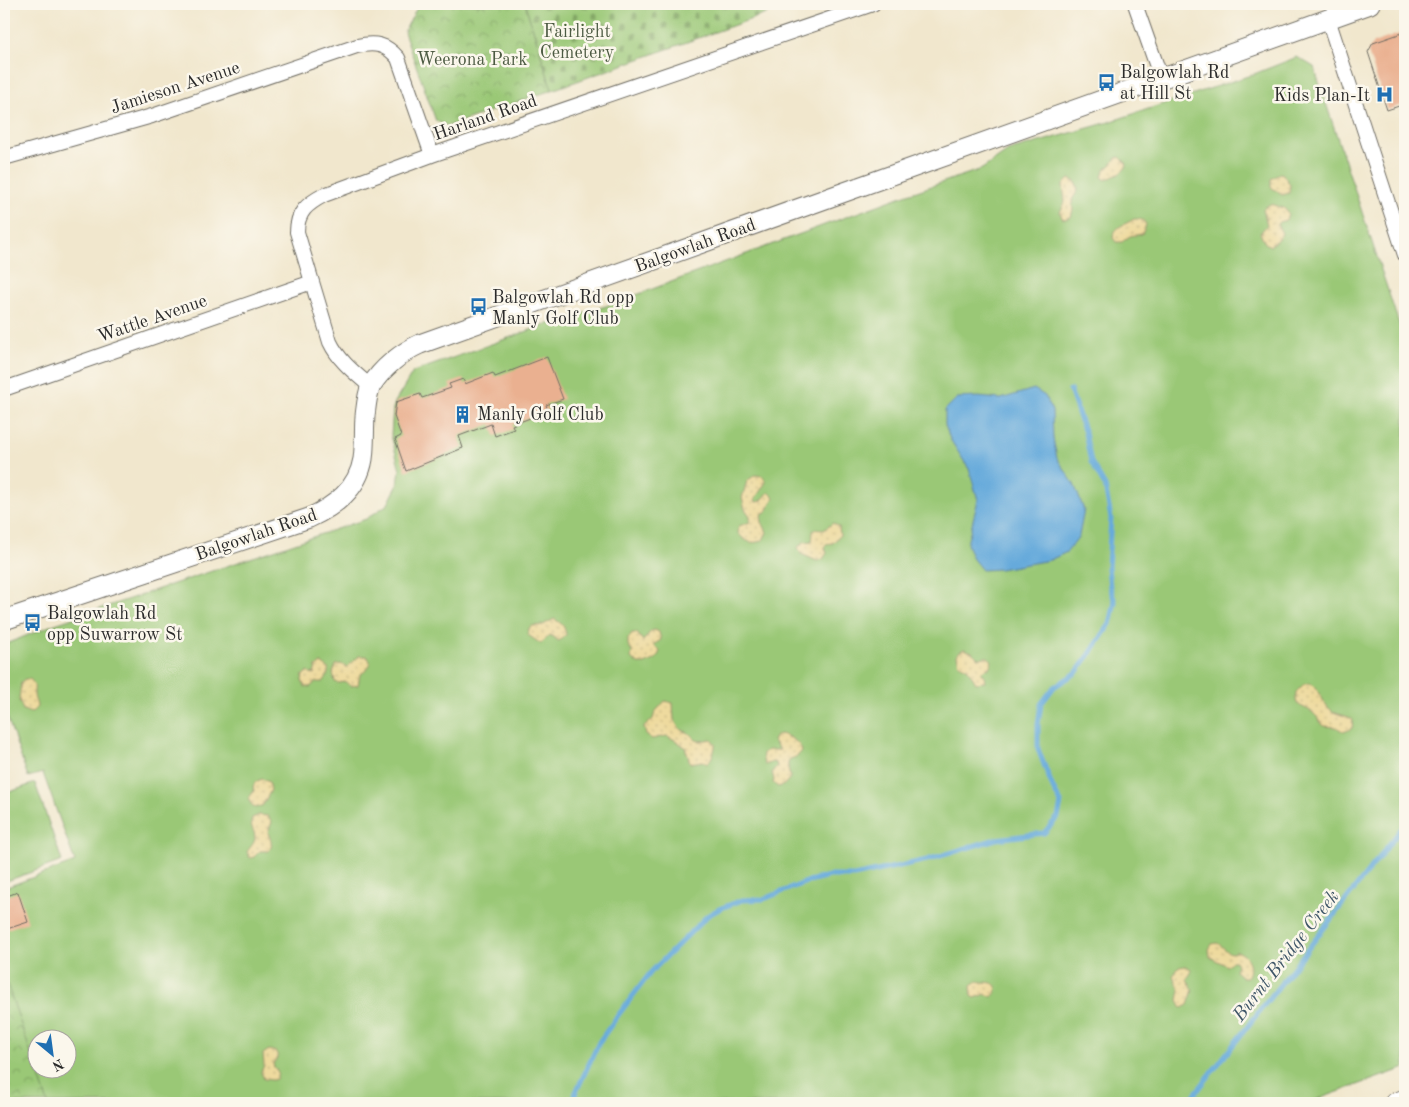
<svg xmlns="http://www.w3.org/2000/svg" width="1409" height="1107" font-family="'Old Standard TT',serif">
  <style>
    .grass { fill: #9ac876; stroke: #627a50; fill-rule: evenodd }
    .sand { fill: url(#sand-dots); stroke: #8c8264 }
    .cemetery { fill: url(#cemetery-stones); stroke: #627a50 }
    .park { fill: url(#park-crowns); stroke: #627a50 }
    .water { fill: #66aadb; stroke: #486a83 }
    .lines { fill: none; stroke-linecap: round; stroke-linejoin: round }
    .stream { stroke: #66aadb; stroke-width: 5 }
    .building { fill: #eab090 }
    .street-casing { stroke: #706d64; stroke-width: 16 }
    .secondary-casing { stroke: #706d64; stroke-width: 21 }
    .street { stroke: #fff; stroke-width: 14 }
    .secondary { stroke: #fff; stroke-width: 19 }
    .labels { text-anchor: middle; stroke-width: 5; stroke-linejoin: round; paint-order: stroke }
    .park-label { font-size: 18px; fill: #4c5a42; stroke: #fbf7ec }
    .poi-label { font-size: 18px; fill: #2b2b2b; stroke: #fbf7ec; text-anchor: start }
    .street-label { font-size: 18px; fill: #2b2b2b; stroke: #fbf7ec }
    .water-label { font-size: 19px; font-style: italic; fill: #405769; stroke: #fbf7ec }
  </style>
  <defs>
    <pattern id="sand-dots" width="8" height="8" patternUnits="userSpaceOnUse" patternTransform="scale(1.25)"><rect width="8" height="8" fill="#eeda9e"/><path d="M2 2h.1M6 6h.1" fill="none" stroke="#cb8" stroke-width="1.8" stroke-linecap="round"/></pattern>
    <pattern id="cemetery-stones" width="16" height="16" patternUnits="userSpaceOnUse" patternTransform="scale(1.25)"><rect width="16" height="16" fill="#9ac876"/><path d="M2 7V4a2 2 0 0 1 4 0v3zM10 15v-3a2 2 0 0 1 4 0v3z" fill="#7ea361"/></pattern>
    <pattern id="park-crowns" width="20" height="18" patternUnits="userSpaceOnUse" patternTransform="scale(1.25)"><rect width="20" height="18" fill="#9ac876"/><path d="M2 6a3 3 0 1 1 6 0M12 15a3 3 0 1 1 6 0" fill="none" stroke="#7ea361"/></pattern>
  </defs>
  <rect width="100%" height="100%" fill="#fbf7ec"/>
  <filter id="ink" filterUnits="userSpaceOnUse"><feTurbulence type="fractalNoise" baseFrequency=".02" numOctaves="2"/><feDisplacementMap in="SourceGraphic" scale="10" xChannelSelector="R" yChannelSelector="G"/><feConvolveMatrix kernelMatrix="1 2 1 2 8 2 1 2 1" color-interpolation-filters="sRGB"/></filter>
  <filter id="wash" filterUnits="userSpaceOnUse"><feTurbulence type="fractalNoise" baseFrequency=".0096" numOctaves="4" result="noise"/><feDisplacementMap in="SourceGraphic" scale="20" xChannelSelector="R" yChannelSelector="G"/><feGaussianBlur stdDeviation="1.12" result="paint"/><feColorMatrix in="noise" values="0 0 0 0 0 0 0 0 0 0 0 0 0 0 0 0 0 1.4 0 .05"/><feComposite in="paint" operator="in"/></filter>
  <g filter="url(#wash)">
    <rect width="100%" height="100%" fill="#f1e7cd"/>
    <!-- grass -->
    <path class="grass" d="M1297,57L1314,67L1405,342V1068L1307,1103H47L4,977V888L75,862L43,773L28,777L4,708V645L52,625L366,519L388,504L398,484L400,470L391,435L393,408L395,402L413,372L539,327L612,304L905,195L982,169L1008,151L1109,122L1254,74ZM38,1040H68V1070H38Z
      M35,783L62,861L4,882V794Z"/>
    <!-- sand -->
    <path class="sand" d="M1120,157L1127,164C1124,174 1115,175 1106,180L1102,177L1104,170L1111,165L1116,158Z
      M1280,173L1283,174L1290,185L1289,193L1282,195L1271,187V179Z
      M1069,179L1076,182L1078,190L1072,200L1073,210L1071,217L1065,219L1062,218L1060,212L1065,202L1063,185Z
      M1270,204L1284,208L1288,213L1286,220L1279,222L1277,224L1282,233L1280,237L1270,246L1265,243L1260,233L1267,225L1263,209Z
      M1134,219C1140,219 1144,219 1146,225L1142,234L1130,236L1122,242H1116L1113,238C1114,226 1125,225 1134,219Z
      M755,475L763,476L766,482L755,499L756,502L761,501L769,492L774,497L768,510L761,515L762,522L767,532L763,540C753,545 745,542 738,533L739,526L750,522V516L745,509L742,498L747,481Z
      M833,523L839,527L840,535L833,543L826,544L825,548L827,553L823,559L817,561L801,554L798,547L804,542L812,541C814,528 810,529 824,530Z
      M554,619C562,623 565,627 566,635L559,641L550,635L541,644L528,635L529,628L532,626L543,625Z
      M655,630L659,632L661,640L653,645L660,651L657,658L645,664H638L631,658L632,651L628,645V639L632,633H637L643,641L651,631Z
      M964,649L972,652L978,658C985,658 987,654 992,661L989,668L982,671L981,674H984L985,682L976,683L967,668L959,664L957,655L959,652Z
      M359,656H367C375,666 366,670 360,675L358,685L351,686L346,682L338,683L335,682L333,673L336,665L341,664L347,667Z
      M321,663L328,668C329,674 327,677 323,682H316L310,687H305L302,681L303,675L307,672L314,674L316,667Z
      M25,679H30C36,685 34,687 34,694C34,699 37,703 37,707L31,713L23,710L19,700L21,682Z
      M1309,683C1320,687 1321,702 1331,710C1338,716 1346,714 1353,720L1352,728L1344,732L1336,727L1324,726C1320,722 1317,716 1313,713C1304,705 1294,709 1296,692L1304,684Z
      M665,701L673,703L674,720L680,729L689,733L696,740L700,741L711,739L715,743C716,749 712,759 707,764L703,761L690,763L685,747L675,740L667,736L652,739L646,735L644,727L653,719L655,712Z
      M780,734C788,735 801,743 802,751C792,765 784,750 790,778L784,785L778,787L773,783L774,780L772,772L777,766L776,763L773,762L765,765C757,748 770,750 780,750L773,741L776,736Z
      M262,779L269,782L271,790L263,805L256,808L253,807L248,799L254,791L253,787L255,782Z
      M259,815L268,816L272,822L268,832C270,840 274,844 269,851H260L254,857L250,858L247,852C249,848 255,843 255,838C255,830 249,827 252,818Z
      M1217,943C1222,945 1226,952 1231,953C1234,953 1236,951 1239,952C1249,956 1253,969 1247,977H1242L1235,971L1237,965L1235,961H1232L1227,966L1210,957L1209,949L1212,944Z
      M1186,966L1191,969V973L1187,979L1193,990L1188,1005L1182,1008L1178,1000L1180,990L1173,976L1179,967Z
      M978,981C986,984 996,979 997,991L992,997L986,994L975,998L972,996L971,987L972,984Z
      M269,1050L276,1052C279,1057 276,1059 273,1064L274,1067L278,1072L276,1079L272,1080L264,1079L261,1072L264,1065L263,1054Z"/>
    <!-- cemetery -->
    <path class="cemetery" d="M525,4H794L552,90Z"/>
    <!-- park -->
    <path class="park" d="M419,4H525L552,90L448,126L436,121L404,32Z
      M4,975L48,1103H4Z"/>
    <!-- water -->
    <path class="water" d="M1034,389L1045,396L1052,411L1053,438L1057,458L1074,484L1084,510L1079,536L1067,552L1050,560L1000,569L982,570L973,559L967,544L978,500L969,469L950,439L945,425V410L957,398L978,397L1001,399Z"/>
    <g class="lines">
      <!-- stream -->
      <path class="stream" d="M571,1103L599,1042L619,1014L651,972L707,916L719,909L742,900L764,899L809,881L829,876H854L927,860L996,839L1044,833L1058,817L1061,803L1053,788L1038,749V724L1041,704L1054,687L1076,673L1090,654L1110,624L1115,602L1110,587L1108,567L1111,518L1105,486L1091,462L1085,433L1070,390
        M1188,1103L1405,824"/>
    </g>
    <g id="blocks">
      <!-- building -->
      <path class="building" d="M1405,32V104L1387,110L1368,52L1373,43Z
        M547,357L563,399L546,405L548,411L512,425L514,429L495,436L491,424L459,436L463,448L406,471L395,439L401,436L394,416L396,402L420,394L422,398L451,388L449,384L463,379L465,384L493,373L495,377Z
        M18,892L28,922L4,930V897Z"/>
    </g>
  </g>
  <g filter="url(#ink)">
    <use href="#blocks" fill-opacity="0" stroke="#706d64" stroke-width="1"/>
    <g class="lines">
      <defs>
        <path id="street" d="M1135,4L1161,78
          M1328,19L1405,255
          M4,158L152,116L357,46C375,42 386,44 398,58L432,155
          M371,387C355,373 339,361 330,342L297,232C297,212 307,204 324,195L432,155L873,4
          M4,389L312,282"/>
        <path id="secondary" d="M4,620L309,518C335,506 358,489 363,459C365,445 364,430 365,416C366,408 367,394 371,386C381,369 402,352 420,344L1370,4
          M1394,1103L1405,1099"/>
      </defs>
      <!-- street casing -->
      <use href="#street" class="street-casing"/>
      <!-- secondary casing -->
      <use href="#secondary" class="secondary-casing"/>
      <!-- street -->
      <use href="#street" class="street"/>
      <!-- secondary -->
      <use href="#secondary" class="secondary"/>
    </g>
  </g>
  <!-- icons -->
  <defs>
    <symbol id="bus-bare" viewBox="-9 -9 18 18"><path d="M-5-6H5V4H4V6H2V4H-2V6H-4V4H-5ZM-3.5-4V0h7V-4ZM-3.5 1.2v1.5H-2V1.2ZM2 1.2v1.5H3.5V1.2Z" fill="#1f6fb2" stroke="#fbf7ec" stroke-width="2.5" paint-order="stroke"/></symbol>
    <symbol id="hospital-bare" viewBox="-9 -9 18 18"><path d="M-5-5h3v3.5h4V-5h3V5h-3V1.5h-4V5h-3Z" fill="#1f6fb2" stroke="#fbf7ec" stroke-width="2.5" paint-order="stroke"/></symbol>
    <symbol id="building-bare" viewBox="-9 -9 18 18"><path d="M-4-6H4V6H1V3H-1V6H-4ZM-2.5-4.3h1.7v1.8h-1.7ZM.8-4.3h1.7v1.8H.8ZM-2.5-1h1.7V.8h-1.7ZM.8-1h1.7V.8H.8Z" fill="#1f6fb2" stroke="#fbf7ec" stroke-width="2.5" paint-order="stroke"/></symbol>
  </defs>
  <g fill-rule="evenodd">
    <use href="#bus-bare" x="1094" y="70" width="25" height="25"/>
    <use href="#hospital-bare" x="1372" y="82" width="25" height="25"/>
    <use href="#bus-bare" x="466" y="294" width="25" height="25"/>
    <use href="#building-bare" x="450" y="402" width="25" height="25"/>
    <use href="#bus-bare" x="20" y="610" width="25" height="25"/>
  </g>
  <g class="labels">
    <!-- park labels -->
    <g class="park-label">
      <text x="577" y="37">Fairlight<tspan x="577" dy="21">Cemetery</tspan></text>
      <text x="472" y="65">Weerona Park</text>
    </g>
    <!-- poi labels -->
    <g class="poi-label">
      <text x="1120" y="78">Balgowlah Rd<tspan x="1120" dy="21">at Hill St</tspan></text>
      <text x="1370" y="101" text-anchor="end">Kids Plan-It</text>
      <text x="492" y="303">Balgowlah Rd opp<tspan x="492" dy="21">Manly Golf Club</tspan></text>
      <text x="477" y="420">Manly Golf Club</text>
      <text x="47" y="619">Balgowlah Rd<tspan x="47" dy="21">opp Suwarrow St</tspan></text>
    </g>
    <!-- street labels -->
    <g class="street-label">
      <text transform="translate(175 87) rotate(-18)" y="6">Jamieson Avenue</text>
      <text transform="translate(485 117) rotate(-19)" y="6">Harland Road</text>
      <text transform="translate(695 245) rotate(-20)" y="6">Balgowlah Road</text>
      <text transform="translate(152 318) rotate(-19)" y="6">Wattle Avenue</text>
      <text transform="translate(256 534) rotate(-19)" y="6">Balgowlah Road</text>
    </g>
    <!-- water labels -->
    <g class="water-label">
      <text transform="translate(1285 955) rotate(-52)" y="7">Burnt Bridge Creek</text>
    </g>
  </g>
  <!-- margin -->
  <rect width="1409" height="1107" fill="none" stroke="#fbf7ec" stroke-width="20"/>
  <!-- north arrow -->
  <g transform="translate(52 1054) rotate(151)"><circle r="24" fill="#fbf7ec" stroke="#a8a59f"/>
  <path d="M0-4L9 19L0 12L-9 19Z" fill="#1f6fb2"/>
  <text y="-8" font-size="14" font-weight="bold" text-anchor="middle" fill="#2b2b2b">N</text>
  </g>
</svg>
